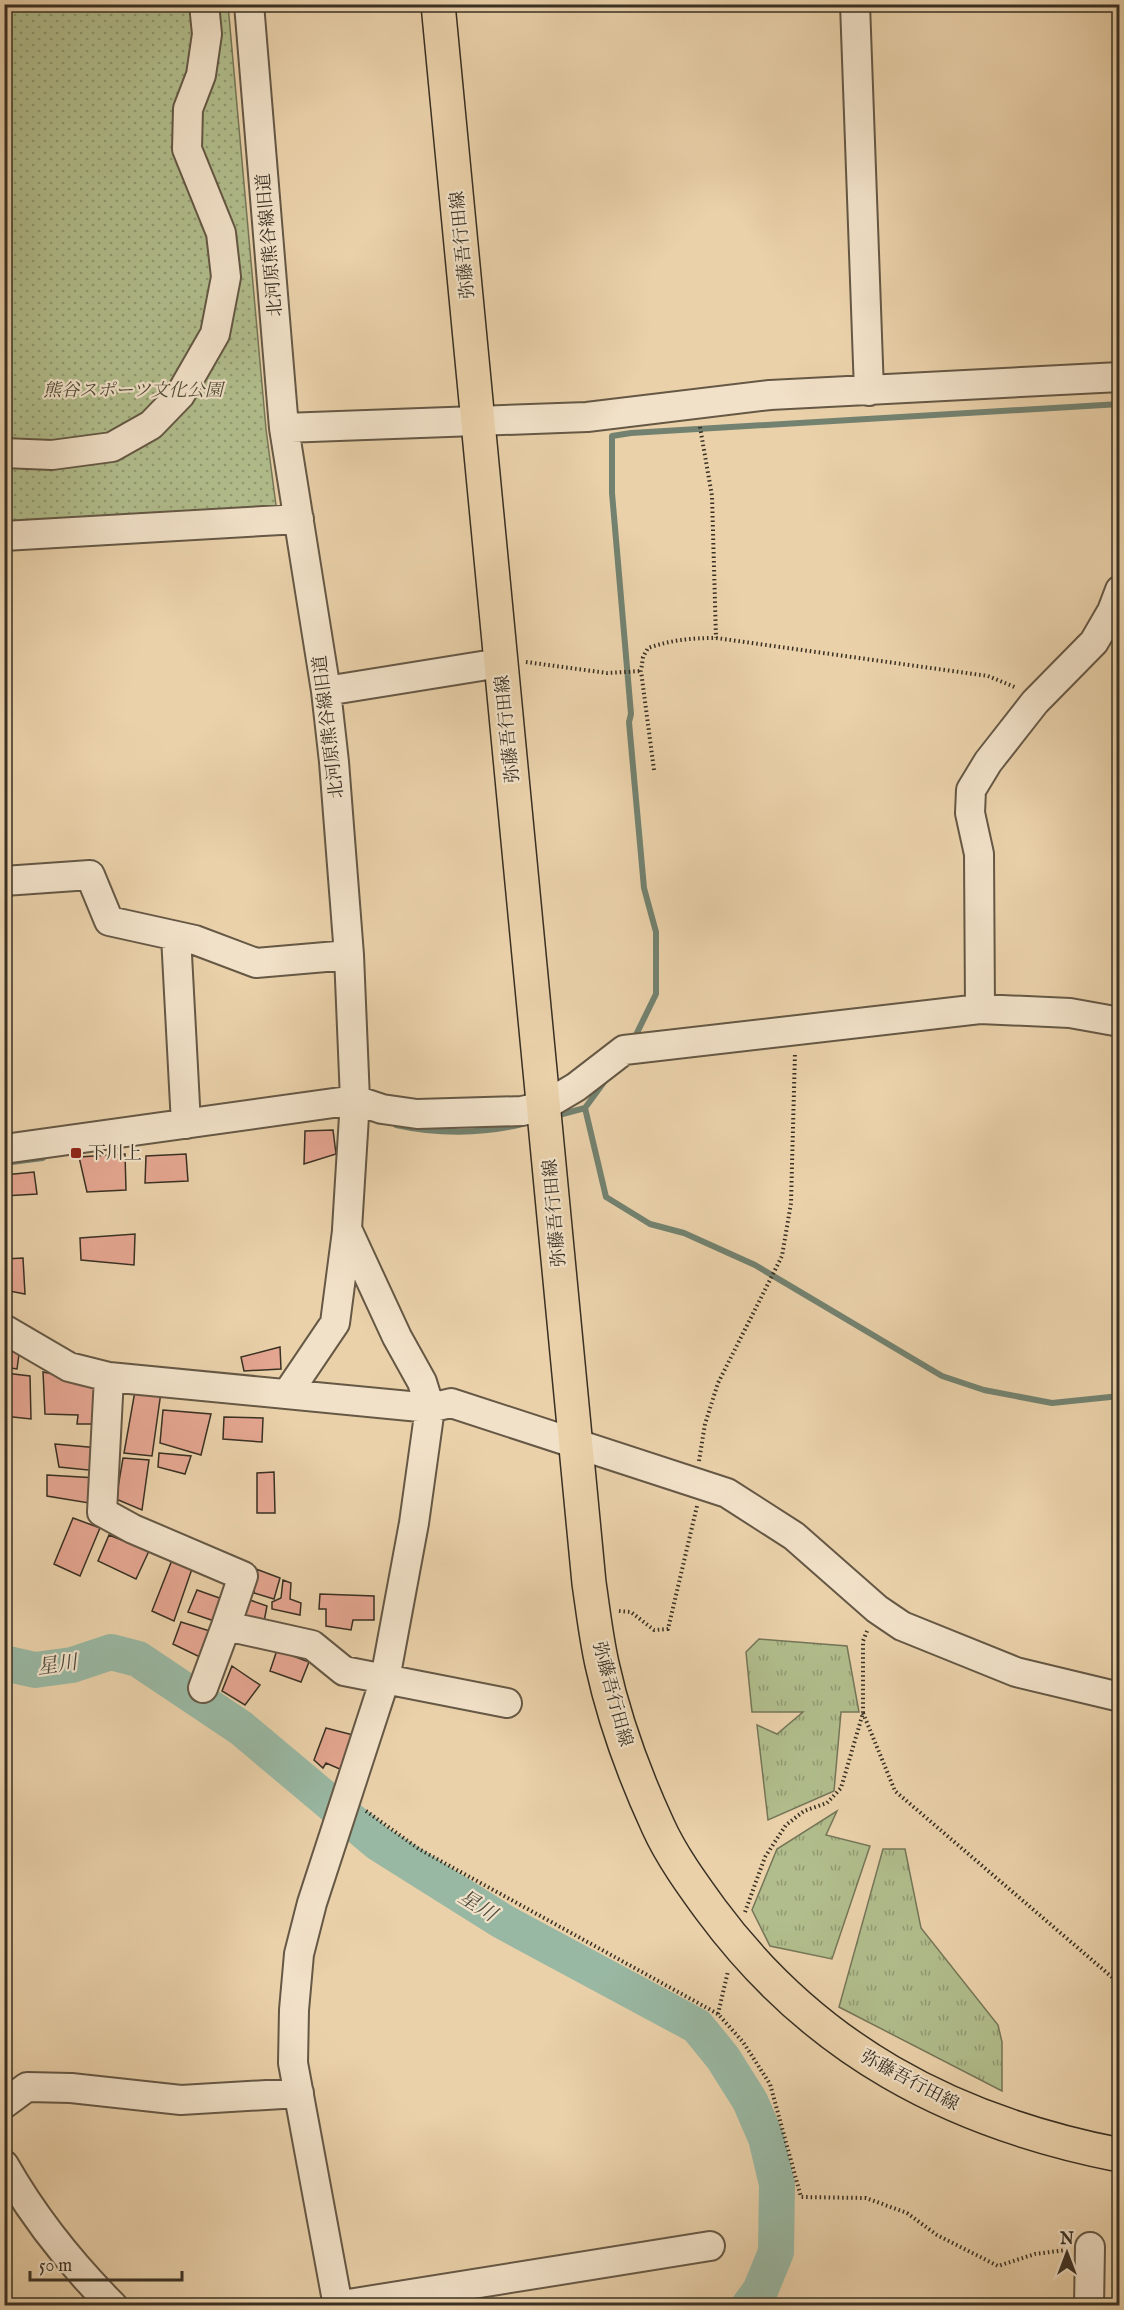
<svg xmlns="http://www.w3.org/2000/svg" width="1124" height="2310" font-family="'IM FELL English','Noto Serif JP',serif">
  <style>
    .grass { fill: url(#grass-tufts); stroke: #757658; stroke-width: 1.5 }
    .park { fill: url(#park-dots); stroke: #757658; stroke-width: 1.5 }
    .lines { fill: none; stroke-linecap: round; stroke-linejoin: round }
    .stream { stroke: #738270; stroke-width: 6 }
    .river { stroke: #99b8a3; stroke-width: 36 }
    .building { fill: #e5a691; stroke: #393023; stroke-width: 1.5 }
    .minor-casing { stroke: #655845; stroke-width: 32 }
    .major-casing { stroke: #393023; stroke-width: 36 }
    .path { stroke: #393023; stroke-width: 4; stroke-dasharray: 1.5 3; stroke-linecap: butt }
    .minor { stroke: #f1e1c8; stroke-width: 28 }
    .major { stroke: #ead1aa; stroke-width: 33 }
    .poi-dot { fill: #8f2418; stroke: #f1e1c8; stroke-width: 2 }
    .labels { text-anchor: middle; stroke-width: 4.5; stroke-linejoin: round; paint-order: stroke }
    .street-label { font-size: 18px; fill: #393023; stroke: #f1e1c8 }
    .park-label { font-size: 18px; font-style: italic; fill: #514c38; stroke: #f1e1c8 }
    .poi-label { font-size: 18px; fill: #393023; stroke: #f1e1c8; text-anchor: start }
    .water-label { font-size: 20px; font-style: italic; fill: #4c4b3d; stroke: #f1e1c8 }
  </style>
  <defs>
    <pattern id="grass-tufts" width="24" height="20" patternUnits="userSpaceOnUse" patternTransform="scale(1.5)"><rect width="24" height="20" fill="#b1bd8c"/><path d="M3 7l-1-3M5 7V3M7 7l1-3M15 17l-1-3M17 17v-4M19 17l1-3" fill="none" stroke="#919a72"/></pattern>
    <pattern id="park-dots" width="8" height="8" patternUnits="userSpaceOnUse" patternTransform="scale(1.5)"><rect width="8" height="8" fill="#b1bd8c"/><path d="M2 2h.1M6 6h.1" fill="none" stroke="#919a72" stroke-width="1.8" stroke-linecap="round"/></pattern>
  </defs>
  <rect width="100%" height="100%" fill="#ead1aa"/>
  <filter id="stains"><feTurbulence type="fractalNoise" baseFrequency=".00333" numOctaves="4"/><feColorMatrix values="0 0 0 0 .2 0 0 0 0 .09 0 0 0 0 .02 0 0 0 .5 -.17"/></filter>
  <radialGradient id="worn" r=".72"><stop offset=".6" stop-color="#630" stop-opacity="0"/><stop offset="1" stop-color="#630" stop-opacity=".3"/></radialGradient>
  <!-- grass -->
  <path class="grass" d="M759,1639L847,1646L859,1712H841L834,1791L768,1820L757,1725L777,1734L803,1712H752L746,1652Z
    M837,1811L826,1835L870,1846L832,1959L770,1946L752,1910L777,1849Z
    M883,1849H905L921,1928L998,2025L1002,2042V2091L839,2007Z"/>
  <!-- park -->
  <path class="park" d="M5,5H228L266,429L277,513L5,528Z"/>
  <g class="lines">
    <!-- stream -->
    <path class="stream" d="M633,1041L656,994V932L644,888L629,722L631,714L612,493V436L631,433L1120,404
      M585,1108L606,1197L650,1224L684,1233L755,1265L942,1376L984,1390L1052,1403L1120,1396
      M555,1116L585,1108L607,1078
      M396,1125C436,1134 482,1134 522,1124
      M4,1163L43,1158"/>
    <!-- river -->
    <path class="river" d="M4,1663L35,1670L72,1665L111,1652L138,1659L241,1728L378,1843L502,1921L697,2026L723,2058L750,2101L766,2138L777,2184L776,2252L760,2291L749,2306"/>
  </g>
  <!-- building -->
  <path class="building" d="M333,1130L336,1154L304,1164L305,1131Z
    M125,1154L126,1190L87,1192L79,1157Z
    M186,1154L188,1181L145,1183L146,1156Z
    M34,1172L37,1194L4,1196V1175Z
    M135,1234L134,1265L81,1260L80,1238Z
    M23,1258L25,1294L4,1290V1259Z
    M4,1346L20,1347L17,1369L4,1367Z
    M280,1347L281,1369L244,1371L241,1357Z
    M43,1372L104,1384L102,1424H77L78,1415L45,1414Z
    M5,1373L30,1376L31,1419L4,1416Z
    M135,1391L161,1392L152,1456L124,1453Z
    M163,1410L211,1414L201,1455L160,1443Z
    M224,1417L263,1418L262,1442L223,1439Z
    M55,1444L99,1448L98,1471L59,1467Z
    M159,1453L191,1456L185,1474L158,1467Z
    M123,1458L149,1460L142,1510L116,1499Z
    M274,1472L275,1513H257V1473Z
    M47,1475L97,1478L95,1504L47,1496Z
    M73,1518L100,1528L80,1576L54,1564Z
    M109,1535L149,1551L136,1579L98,1561Z
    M172,1560L193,1566L174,1621L152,1611Z
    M256,1569L280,1578L274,1599L254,1593Z
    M283,1580L291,1583L290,1599L301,1603L300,1615L272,1609V1602L281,1598Z
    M197,1590L228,1601L220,1623L188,1612Z
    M320,1594L374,1596V1620H353L351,1630L326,1626V1609H319Z
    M247,1599L267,1606L263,1627L243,1616Z
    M181,1622L213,1632L204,1659L173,1644Z
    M277,1650L309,1662L301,1682L270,1671Z
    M232,1666L260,1685L245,1705L222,1691Z
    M326,1728L357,1736L342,1770L326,1763L323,1768L314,1760Z"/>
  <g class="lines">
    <defs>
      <path id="minor" d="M249,4L284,428L326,691L334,762L349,955L355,1100L347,1229L397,1337L422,1382L430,1408L414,1523L385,1679L312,1903L299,1954L294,2010L293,2063L338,2306
        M855,4L869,391
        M284,428L587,417L770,395L1120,377
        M4,453L52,455L112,447L151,425L180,395L215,334L226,277L221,233L187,149L188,109L201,75L207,34L204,4
        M4,536L299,519
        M326,691L500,663
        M4,881L90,875L109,921L195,940L256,963L349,955
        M176,936L186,1124
        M980,1009L979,854L970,813L971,790L988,762L1035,702L1094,642L1112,611L1120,590
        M4,1149L355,1100L382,1109L417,1114L522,1111L544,1106L576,1087L624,1050L980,1009L1070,1013L1120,1022
        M4,1329L69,1367L109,1377L430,1408L451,1403L727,1493L794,1536L877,1609L902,1626L1016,1672L1120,1697
        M109,1377L102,1512L133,1529L243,1576L226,1626L312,1645L344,1671L507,1703
        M287,1394L335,1323L347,1231
        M203,1688L226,1626
        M4,2104L27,2087L71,2088L181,2100L299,2093
        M4,2165C33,2216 72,2265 113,2306
        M336,2306L710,2246
        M1089,2306L1090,2247"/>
      <path id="major" d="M438,4L589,1583C593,1610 596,1637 602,1664C614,1719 634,1774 658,1826C671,1855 692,1884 711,1910C814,2049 951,2122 1120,2155"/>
    </defs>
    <!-- minor casing -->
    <use href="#minor" class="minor-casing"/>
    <!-- major casing -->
    <use href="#major" class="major-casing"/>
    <!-- path -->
    <path class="path" d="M700,427L712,496L716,638
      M526,662L607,673L641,671
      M654,770L641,671L643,657L648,648C671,640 691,638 716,638L988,676L1017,688
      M699,1461L705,1424L718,1383L782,1256L791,1203L795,1052
      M619,1611L631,1612L654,1630L668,1629L697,1506
      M863,1713L895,1791L1120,1984
      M366,1811L419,1849L718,2014L743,2042L770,2084L801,2197L866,2198L907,2213L937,2235L998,2266L1035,2254L1066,2250
      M745,1912L765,1857L786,1825L804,1811L827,1803L841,1788L863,1713V1641L867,1631
      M718,2014L728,1971"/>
    <!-- minor -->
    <use href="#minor" class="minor"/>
    <!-- major -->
    <use href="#major" class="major"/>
  </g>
  <!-- markers -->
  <rect class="poi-dot" x="70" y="1147" width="12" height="12" rx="3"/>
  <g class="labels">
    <!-- street labels -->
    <g class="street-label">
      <text transform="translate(269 245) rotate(-95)" y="6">北河原熊谷線旧道</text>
      <text transform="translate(462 245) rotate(-96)" y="6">弥藤吾行田線</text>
      <text transform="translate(328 727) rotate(-97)" y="6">北河原熊谷線旧道</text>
      <text transform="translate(507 729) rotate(-96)" y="6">弥藤吾行田線</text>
      <text transform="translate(554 1213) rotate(-95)" y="6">弥藤吾行田線</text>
      <text transform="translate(613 1694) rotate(75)" y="6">弥藤吾行田線</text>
      <text transform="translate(910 2080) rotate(28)" y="6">弥藤吾行田線</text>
    </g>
    <!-- park labels -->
    <g class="park-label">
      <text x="133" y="396">熊谷スポーツ文化公園</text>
    </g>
    <!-- poi labels -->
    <g class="poi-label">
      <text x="88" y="1159">下川上</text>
    </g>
    <!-- water labels -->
    <g class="water-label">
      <text transform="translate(57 1664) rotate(-8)" y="7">星川</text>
      <text transform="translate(478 1905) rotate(32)" y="7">星川</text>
    </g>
  </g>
  <!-- margin -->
  <rect width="1124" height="2310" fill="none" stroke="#ead1aa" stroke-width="24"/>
  <rect x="6" y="6" width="1112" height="2298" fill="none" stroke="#393023" stroke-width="3"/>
  <rect x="12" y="12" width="1100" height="2286" fill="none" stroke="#393023" stroke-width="1.5"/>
  <!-- north arrow -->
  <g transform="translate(1067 2253)" stroke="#f1e1c8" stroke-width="4.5" paint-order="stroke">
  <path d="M0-4.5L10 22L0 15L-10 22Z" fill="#393023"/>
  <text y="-9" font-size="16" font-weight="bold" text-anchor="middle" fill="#393023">N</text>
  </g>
  <!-- scale -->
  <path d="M30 2271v9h152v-9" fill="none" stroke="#393023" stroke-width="3"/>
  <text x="39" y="2271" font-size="18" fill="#393023" stroke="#f1e1c8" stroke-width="4.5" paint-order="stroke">50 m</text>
  <rect width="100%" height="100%" filter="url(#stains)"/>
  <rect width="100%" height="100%" fill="url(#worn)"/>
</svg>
